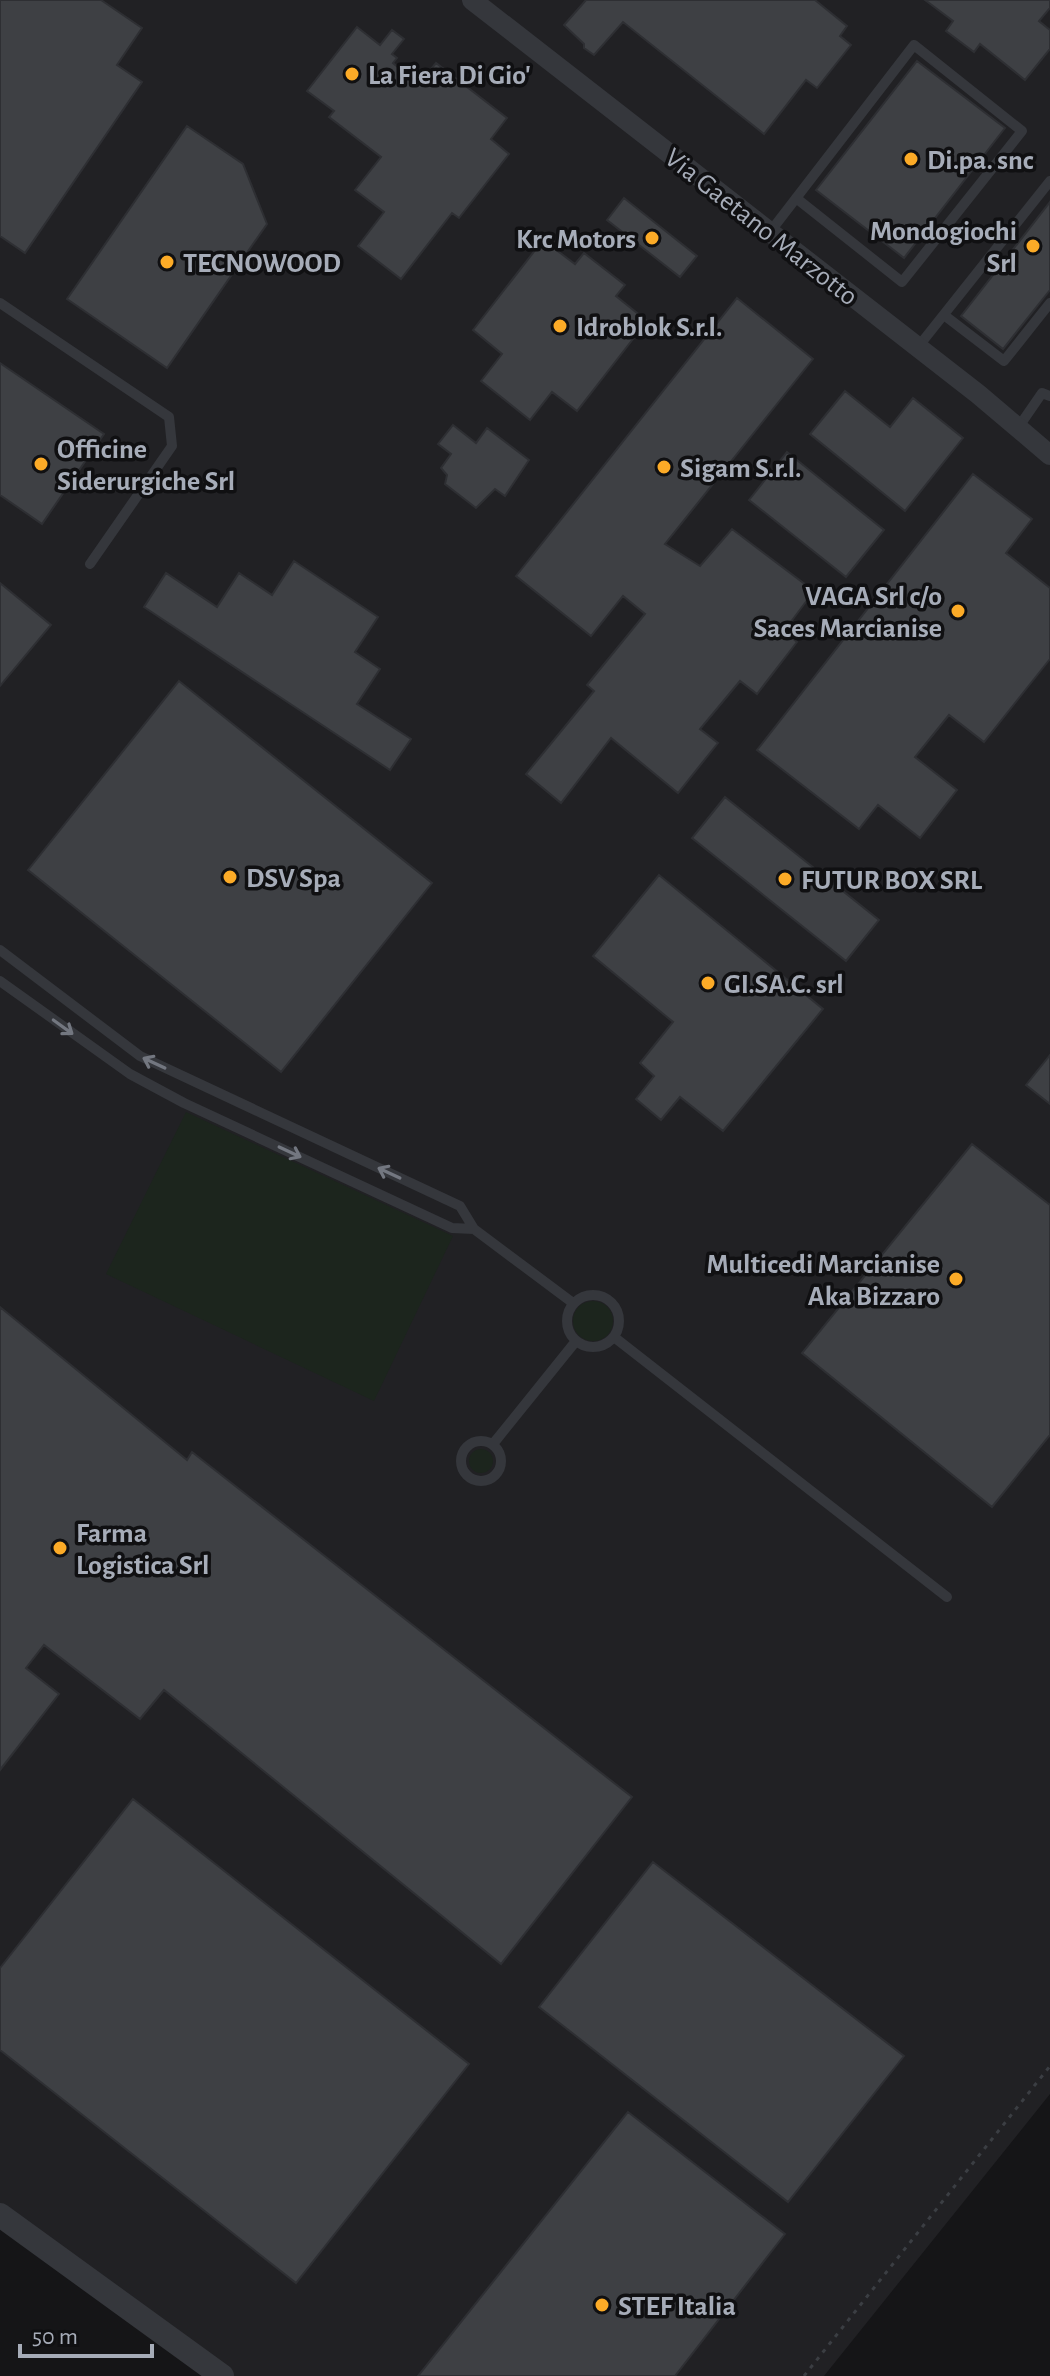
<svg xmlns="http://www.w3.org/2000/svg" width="1050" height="2376" font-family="'Alegreya Sans',sans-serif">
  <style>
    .built { fill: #212124 }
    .green { fill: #1c251d }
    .building { fill: #3e4044; stroke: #2e2f33; stroke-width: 2 }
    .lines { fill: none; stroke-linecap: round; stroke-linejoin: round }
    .path { stroke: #3b3e43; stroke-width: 3; stroke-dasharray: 4 6; stroke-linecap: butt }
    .service { stroke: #35373c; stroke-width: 10 }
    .minor { stroke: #35373c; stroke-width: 20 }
    .tertiary { stroke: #35373c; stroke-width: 24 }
    .oneway { stroke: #737780 }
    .poi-dot { fill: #fcab27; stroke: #101012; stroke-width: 3 }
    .labels { text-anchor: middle; stroke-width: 7; stroke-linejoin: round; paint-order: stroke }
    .poi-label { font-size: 28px; font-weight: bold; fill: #a6acb8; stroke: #101012; text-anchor: start }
    .street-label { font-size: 28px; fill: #a6acb8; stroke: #101012 }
  </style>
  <rect width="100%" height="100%" fill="#151517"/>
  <!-- built -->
  <path class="built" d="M0,0H1050V2094L824,2376H210L0,2225Z"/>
  <!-- green -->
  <path class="green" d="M186,1112L453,1236L374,1401L106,1274Z
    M573 1321a20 20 0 1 1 40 0a20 20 0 1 1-40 0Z
    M469 1461a12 12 0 1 1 24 0a12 12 0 1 1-24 0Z"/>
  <!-- building -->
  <path class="building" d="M0,0H101L142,28L117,65L142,82L25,253L0,236Z
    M586,0H815L847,26L840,36L851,45L817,88L806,80L764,134L623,22L594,55L584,48V44L564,25Z
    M925,0H1050V8L1039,21L1050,30V49L1025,80L980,44L974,52L946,31L953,21Z
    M357,27L380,45L392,30L404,39L392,54L397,58L393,63L419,84L436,63L507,118L491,139L509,154L459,218L452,213L401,279L358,246L384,212L355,190L381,157L329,117L334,111L307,91Z
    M917,61L1005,128L904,258L816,190Z
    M187,126L243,164L267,224L167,368L67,299Z
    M624,198L697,256L680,277L607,220Z
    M1050,202V290L1003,349L961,316Z
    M543,240L575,264L584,253L625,285L616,296L647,321L577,411L552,392L530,420L481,381L502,354L473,330Z
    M737,298L813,359L665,544L700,566L732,529L814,591L784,631L797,642L757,694L740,681L700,729L718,743L678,793L611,738L561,803L526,774L594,691L587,685L645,614L623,596L591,636L516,576Z
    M0,363L104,434L42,524L0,495Z
    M845,391L890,427L913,398L963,438L905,511L810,434Z
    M453,425L476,443L487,428L529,460L505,496L495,489L476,508L445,484L447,475L441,468L451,454L438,444Z
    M787,452L884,530L846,577L749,500Z
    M973,474L1032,519L1006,553L1050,588V659L984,742L949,715L915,757L957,790L920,838L878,805L859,829L757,750Z
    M294,561L378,617L355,652L380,669L357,704L411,739L390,770L144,607L166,573L217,607L239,573L272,595Z
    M0,583L51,625L0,686Z
    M179,681L432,883L281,1072L28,870Z
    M725,797L879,920L846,961L692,838Z
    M659,875L823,1009L723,1131L680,1097L661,1120L636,1099L654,1076L640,1063L673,1022L593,956Z
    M1050,1055V1104L1026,1085Z
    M972,1144L1050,1205V1435L992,1507L802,1353Z
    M0,1307L187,1460L192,1452L632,1797L501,1964L164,1690L140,1719L44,1645L26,1668L59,1694L0,1770Z
    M133,1799L469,2064L296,2283L0,2050V1968Z
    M653,1862L904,2056L788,2202L539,2007Z
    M628,2112L785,2234L675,2376H418Z"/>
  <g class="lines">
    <!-- path -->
    <path class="path" d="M804,2376L1050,2066"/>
    <!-- service -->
    <path class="service" d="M770,232L914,45L1022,131L902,282L796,198
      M0,303L169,417L172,446L90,564
      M944,315L1004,361L1050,303
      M918,347L1050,181
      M1018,428L1042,393L1050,396
      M0,950L140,1056L460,1206L474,1229L573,1303
      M0,981L130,1074L184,1103L452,1228L474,1229
      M567 1321a26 26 0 1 1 52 0a26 26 0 1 1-52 0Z
      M614,1337L947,1597
      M461 1461a20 20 0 1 1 40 0a20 20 0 1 1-40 0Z
      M493,1444L576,1341"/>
    <!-- minor -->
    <path class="minor" d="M472,0L978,394L1050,455"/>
    <!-- tertiary -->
    <path class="tertiary" d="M0,2215L222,2376"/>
  </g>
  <!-- one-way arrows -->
  <defs><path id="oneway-shaft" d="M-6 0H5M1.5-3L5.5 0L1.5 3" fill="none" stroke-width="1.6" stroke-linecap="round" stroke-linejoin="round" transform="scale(2)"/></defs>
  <g class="oneway">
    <use href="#oneway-shaft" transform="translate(63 1027) rotate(36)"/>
    <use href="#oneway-shaft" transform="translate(154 1063) rotate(-155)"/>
    <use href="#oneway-shaft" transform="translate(290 1152) rotate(25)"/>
    <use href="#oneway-shaft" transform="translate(389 1173) rotate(-155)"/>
  </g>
  <!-- markers -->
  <g class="poi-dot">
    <circle cx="352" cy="74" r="8"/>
    <circle cx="911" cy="159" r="8"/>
    <circle cx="652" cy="238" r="8"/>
    <circle cx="1033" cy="246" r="8"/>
    <circle cx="167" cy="262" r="8"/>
    <circle cx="560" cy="326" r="8"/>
    <circle cx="41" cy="464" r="8"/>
    <circle cx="664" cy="467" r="8"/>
    <circle cx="958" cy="611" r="8"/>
    <circle cx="230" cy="877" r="8"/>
    <circle cx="785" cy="879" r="8"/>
    <circle cx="708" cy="983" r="8"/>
    <circle cx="956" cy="1279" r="8"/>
    <circle cx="60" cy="1548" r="8"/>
    <circle cx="602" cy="2305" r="8"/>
  </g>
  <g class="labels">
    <!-- poi labels -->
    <g class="poi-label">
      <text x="368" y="84">La Fiera Di Gio'</text>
      <text x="927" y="169">Di.pa. snc</text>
      <text x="1017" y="240" text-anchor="end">Mondogiochi<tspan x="1017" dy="32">Srl</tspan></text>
      <text x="636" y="248" text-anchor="end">Krc Motors</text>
      <text x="183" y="272">TECNOWOOD</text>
      <text x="576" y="336">Idroblok S.r.l.</text>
      <text x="57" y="458">Officine<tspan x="57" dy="32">Siderurgiche Srl</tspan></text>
      <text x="680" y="477">Sigam S.r.l.</text>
      <text x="942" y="605" text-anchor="end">VAGA Srl c/o<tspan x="942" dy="32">Saces Marcianise</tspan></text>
      <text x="246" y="887">DSV Spa</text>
      <text x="801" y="889">FUTUR BOX SRL</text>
      <text x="724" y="993">GI.SA.C. srl</text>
      <text x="940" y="1273" text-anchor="end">Multicedi Marcianise<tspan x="940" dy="32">Aka Bizzaro</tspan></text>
      <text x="76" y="1542">Farma<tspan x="76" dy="32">Logistica Srl</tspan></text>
      <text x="618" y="2315">STEF Italia</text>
    </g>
    <!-- street labels -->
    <g class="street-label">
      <text transform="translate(762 226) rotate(38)" y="10">Via Gaetano Marzotto</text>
    </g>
  </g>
  <!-- scale -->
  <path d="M20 2344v12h132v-12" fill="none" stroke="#a6acb8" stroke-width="4"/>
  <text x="32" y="2344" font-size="24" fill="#a6acb8" stroke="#101012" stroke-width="6" paint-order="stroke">50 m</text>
</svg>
